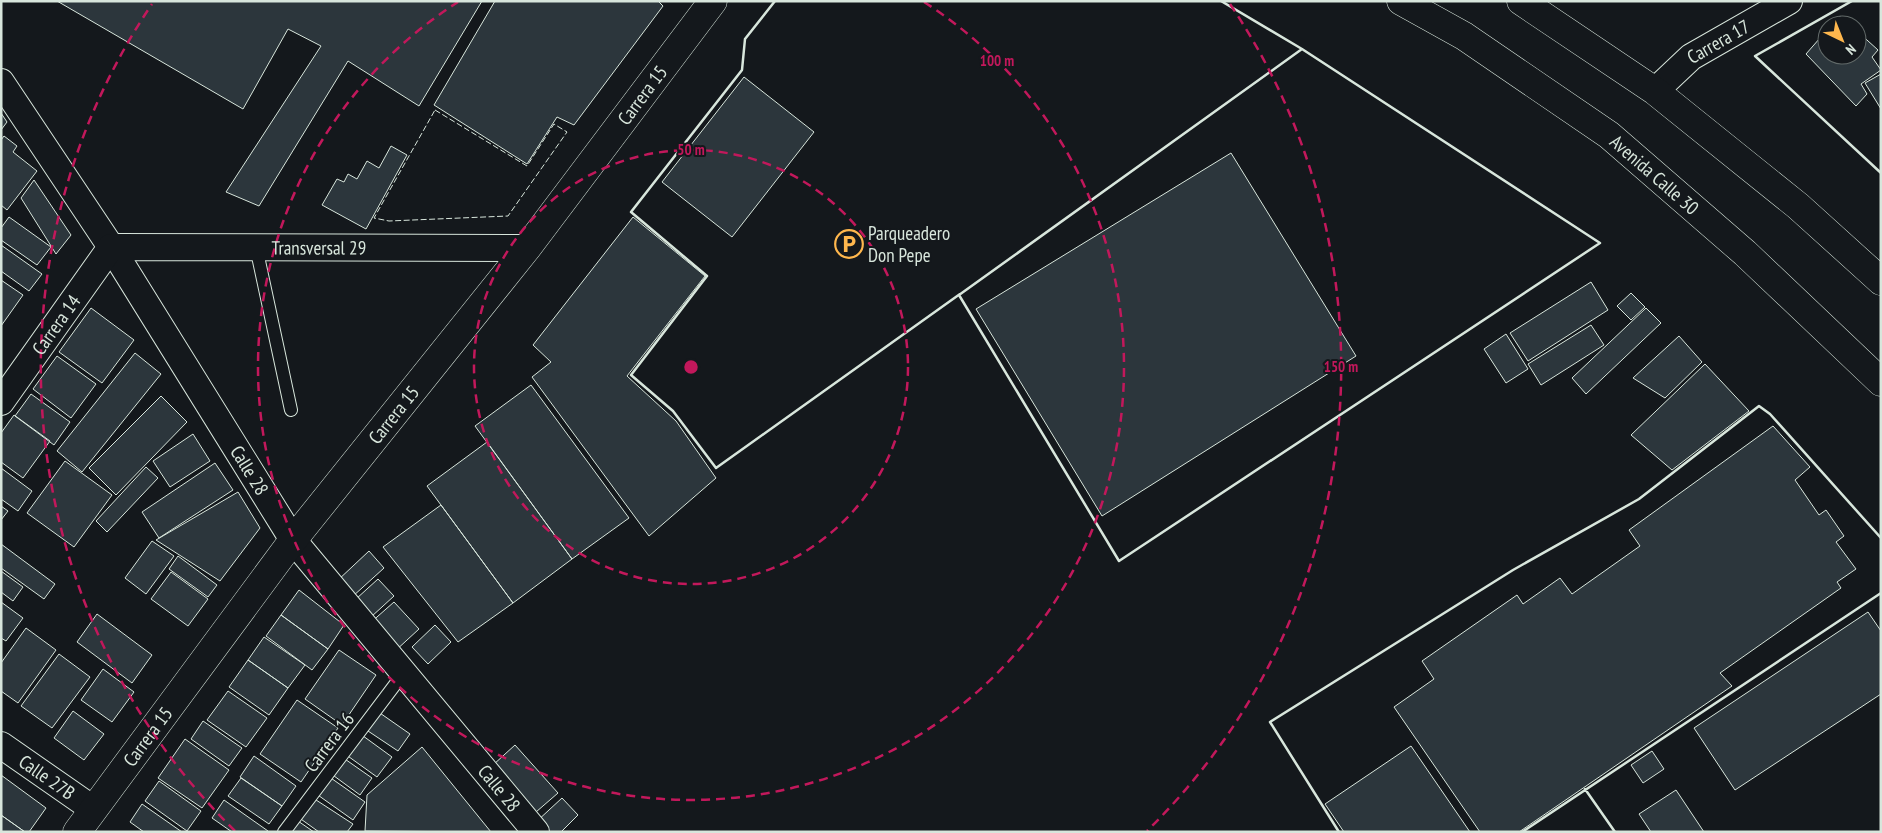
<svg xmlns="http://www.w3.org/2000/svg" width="1882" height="833" font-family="'PT Sans Narrow',sans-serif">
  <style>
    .building { fill: #2c363c; stroke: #d8e6dc }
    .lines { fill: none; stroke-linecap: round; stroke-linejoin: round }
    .lane-casing { stroke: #d8e6dc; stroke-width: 14 }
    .street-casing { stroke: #d8e6dc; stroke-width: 28 }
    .secondary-casing { stroke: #d8e6dc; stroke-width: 29 }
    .highway-casing { stroke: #d8e6dc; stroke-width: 29 }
    .lane { stroke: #14181c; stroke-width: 12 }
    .street { stroke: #14181c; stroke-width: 26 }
    .secondary { stroke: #14181c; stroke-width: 28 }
    .highway { stroke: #14181c; stroke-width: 28 }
    .fence { stroke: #d8e6dc; stroke-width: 1; stroke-dasharray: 6 2.5; stroke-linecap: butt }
    .wall { stroke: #d8e6dc; stroke-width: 2.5 }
    .ring { fill: none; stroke: #c2185b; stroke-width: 2.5; stroke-dasharray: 9 6 }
    .labels { text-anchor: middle; stroke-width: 4; stroke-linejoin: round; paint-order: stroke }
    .street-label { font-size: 19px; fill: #d8e6dc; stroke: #14181c }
    .poi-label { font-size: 19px; fill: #d8e6dc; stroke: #14181c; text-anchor: start }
    .centre { fill: #c2185b; stroke: #14181c; stroke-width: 2.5 }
    .ring-label { font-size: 15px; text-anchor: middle; font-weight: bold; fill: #c2185b; stroke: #14181c; stroke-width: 4; stroke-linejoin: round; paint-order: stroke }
  </style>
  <rect width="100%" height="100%" fill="#14181c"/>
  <!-- building -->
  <path class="building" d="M57,1H482L419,106L348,61L259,206L226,192L321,46L288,29L243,109Z
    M495,1H658L663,6L574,125L557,117L527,164L434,105Z
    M1840,16L1850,25H1832Z
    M1827,30V55H1857V31L1878,50L1872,57L1881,70L1861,84L1867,94L1856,106L1806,54Z
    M1881,74V109L1865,83Z
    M744,77L814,132L732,237L662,182Z
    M1,113L7,122L1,130Z
    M4,136L17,146L13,152L37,171L7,210L1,205V140Z
    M391,146L407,155L366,229L322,205L337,179L344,182L348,174L357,179L367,161L379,168Z
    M1231,153L1356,356L1102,516L976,309Z
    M34,180L71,235L56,254L21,198Z
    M9,217L51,247L37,265L1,240V228Z
    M633,217L705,276L627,376L676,421L716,478L649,536L532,377L551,362L533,345Z
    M1,245L42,274L29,291L1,271Z
    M1,280L23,295L1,326Z
    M1591,282L1608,310L1528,361L1510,333Z
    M1631,293L1645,307L1631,320L1617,306Z
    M91,308L134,340L102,383L59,352Z
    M1646,308L1661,323L1586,394L1572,378Z
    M1591,325L1604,345L1541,385L1528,364Z
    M1506,334L1528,369L1506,383L1484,349Z
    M1679,336L1702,362L1665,398L1633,378Z
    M135,353L161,374L82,472L57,451Z
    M57,356L96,384L71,418L33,389Z
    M1705,364L1749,411L1672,470L1631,435Z
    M531,385L629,518L572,559L475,426Z
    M31,394L70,422L54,445L15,416Z
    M161,396L187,422L116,495L89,468Z
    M14,415L50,441L23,478L1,462V433Z
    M1773,426L1810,467L1795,480L1819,515L1826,510L1844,536L1836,542L1856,569L1837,582L1841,588L1720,673L1732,686L1519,832H1480L1394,707L1434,679L1422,661L1517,595L1523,604L1560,578L1572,594L1640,546L1629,530Z
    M193,434L210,461L170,487L153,461Z
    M487,442L572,559L513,603L427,486Z
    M65,461L112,495L74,547L27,513Z
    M215,463L233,490L159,538L142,512Z
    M146,467L158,478L107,532L96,521Z
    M1,468L32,491L18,511L1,499Z
    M238,492L260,528L220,581L156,540Z
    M441,505L513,603L458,642L383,547Z
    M1,506L8,511L1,520Z
    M152,541L174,556L146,594L125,578Z
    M1,544L55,584L44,599L1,568Z
    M369,551L384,568L352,597L337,581Z
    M178,556L217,585L208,597L169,569Z
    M1,571L23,587L13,601L1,592Z
    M171,572L208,599L188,626L151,599Z
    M378,579L394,596L371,617L356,599Z
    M299,590L344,625L328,649L281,615Z
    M1,602L23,618L6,641L1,638Z
    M394,602L419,629L394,652L369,624Z
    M1868,612L1881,631V694L1735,790L1694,728Z
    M97,614L152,655L132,683L77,642Z
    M281,615L328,649L312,670L266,636Z
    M435,625L451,642L428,664L412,647Z
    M26,628L56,650L18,703L1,691V663Z
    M264,637L305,665L288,688L248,660Z
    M339,650L376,675L342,725L305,699Z
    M59,654L90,677L52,728L21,706Z
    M248,660L288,688L269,715L229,687Z
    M103,669L134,692L112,722L81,700Z
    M228,691L267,718L246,747L207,720Z
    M297,700L338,728L301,782L260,754Z
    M73,711L104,734L84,760L54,738Z
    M377,711L410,734L398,751L365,729Z
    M203,721L242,748L229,766L191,739Z
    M359,733L392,757L377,777L345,754Z
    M185,739L229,770L202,808L158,778Z
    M515,745L558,793L536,812L493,765Z
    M1411,746L1470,832H1344L1325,804Z
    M422,747L491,832L365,831L367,795Z
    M1652,751L1664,769L1643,783L1631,765Z
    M254,756L296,786L282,806L240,777Z
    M342,757L372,778L360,795L330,773Z
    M1,775L46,808L29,832H25L1,815Z
    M328,776L365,802L353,820L315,793Z
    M241,778L282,806L269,824L228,796Z
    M159,781L201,811L187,831L145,801Z
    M1676,790L1704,832H1651L1639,814Z
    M313,798L353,824L347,832H319L298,817Z
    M562,798L578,815L561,832H545L536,822Z
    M224,800L268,831L267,832H232L212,818Z
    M142,804L182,832H144L130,822Z
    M1,815L25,832H1Z
    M295,819L314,832H286Z"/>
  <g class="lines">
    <defs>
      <path id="lane" d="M256,247L291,410
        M284,832L403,674"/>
      <g id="street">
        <path id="s1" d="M1,82L111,247L293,540L536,832"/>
        <path id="s2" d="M1655,91L1691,57L1789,1"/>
        <path id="s3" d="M1,402L111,247L527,248"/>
        <path id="s4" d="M1,745L93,809"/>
      </g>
      <g id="secondary">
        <path id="s5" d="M77,832L293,540L527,248L713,1"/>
      </g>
      <g id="highway">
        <path id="s6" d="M1401,1L1464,36L1609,135L1745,253L1881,382"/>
        <path d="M1521,1L1655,91L1798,206L1881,281"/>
      </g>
    </defs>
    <!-- lane casing -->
    <use href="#lane" class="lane-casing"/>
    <!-- street casing -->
    <use href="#street" class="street-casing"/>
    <!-- secondary casing -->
    <use href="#secondary" class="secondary-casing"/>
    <!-- highway casing -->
    <use href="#highway" class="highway-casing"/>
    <!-- lane -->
    <use href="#lane" class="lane"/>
    <!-- street -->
    <use href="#street" class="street"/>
    <!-- secondary -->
    <use href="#secondary" class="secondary"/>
    <!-- highway -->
    <use href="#highway" class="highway"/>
    <!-- fence -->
    <path class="fence" d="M435,110L527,166L554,124L567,132L508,216L389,221L374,218Z"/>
    <!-- wall -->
    <path class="wall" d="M775,1L745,39L742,70L631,212L707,276L631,375L673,411L716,468L960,294
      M1221,1L1302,49
      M1852,1L1755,56L1881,173
      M1302,49L1600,243L1119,561L959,295Z
      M1585,789L1615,832
      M1339,832L1270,722L1513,570L1639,499L1759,406L1770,414L1881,538
      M1522,832L1881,593"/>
  </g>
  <!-- distance rings -->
  <g class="ring">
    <circle cx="691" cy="367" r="217"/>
    <path d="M924 2A433 433 0 1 1 458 2"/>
    <path d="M235 831A650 650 0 0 1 152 4M1230 4A650 650 0 0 1 1147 831"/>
  </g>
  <!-- icons -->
  <defs>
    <symbol id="parking-ring" viewBox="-11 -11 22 22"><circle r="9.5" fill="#14181c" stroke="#ffb74d" stroke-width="1.5"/><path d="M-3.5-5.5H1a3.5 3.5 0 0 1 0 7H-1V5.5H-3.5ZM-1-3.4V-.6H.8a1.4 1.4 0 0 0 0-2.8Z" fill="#ffb74d"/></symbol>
  </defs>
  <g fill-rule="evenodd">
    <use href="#parking-ring" x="833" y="228" width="32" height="32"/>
  </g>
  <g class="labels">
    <!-- street labels -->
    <g class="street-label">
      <text dy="7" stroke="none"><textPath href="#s2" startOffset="81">Carrera 17</textPath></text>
      <text dy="7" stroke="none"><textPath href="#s5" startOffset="929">Carrera 15</textPath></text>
      <text dy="7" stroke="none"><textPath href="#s6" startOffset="308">Avenida Calle 30</textPath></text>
      <text dy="7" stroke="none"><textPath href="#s3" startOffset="398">Transversal 29</textPath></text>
      <text dy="7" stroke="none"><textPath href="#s3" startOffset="95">Carrera 14</textPath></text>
      <text dy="7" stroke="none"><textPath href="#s5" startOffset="524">Carrera 15</textPath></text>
      <text dy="7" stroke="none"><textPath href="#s1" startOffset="461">Calle 28</textPath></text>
      <text dy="7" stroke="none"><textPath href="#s5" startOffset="119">Carrera 15</textPath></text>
      <text transform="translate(329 742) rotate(-53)" y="7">Carrera 16</text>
      <text dy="7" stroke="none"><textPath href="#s4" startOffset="56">Calle 27B</textPath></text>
      <text dy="7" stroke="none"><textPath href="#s1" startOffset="866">Calle 28</textPath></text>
    </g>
    <!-- poi labels -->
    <g class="poi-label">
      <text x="868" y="240">Parqueadero<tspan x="868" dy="22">Don Pepe</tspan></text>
    </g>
  </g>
  <circle cx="691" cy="367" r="8" class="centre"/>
  <g class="ring-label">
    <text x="997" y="66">100 m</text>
    <text x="691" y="155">50 m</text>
    <text x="1341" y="372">150 m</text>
  </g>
  <!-- border -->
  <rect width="1882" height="833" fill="none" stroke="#d8e6dc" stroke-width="5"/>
  <!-- north arrow -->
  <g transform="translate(1842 40) rotate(137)"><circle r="24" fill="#14181c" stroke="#626a69"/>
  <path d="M0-4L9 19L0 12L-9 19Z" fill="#ffb74d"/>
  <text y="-8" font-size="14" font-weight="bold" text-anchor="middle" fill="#d8e6dc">N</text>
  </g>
</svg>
